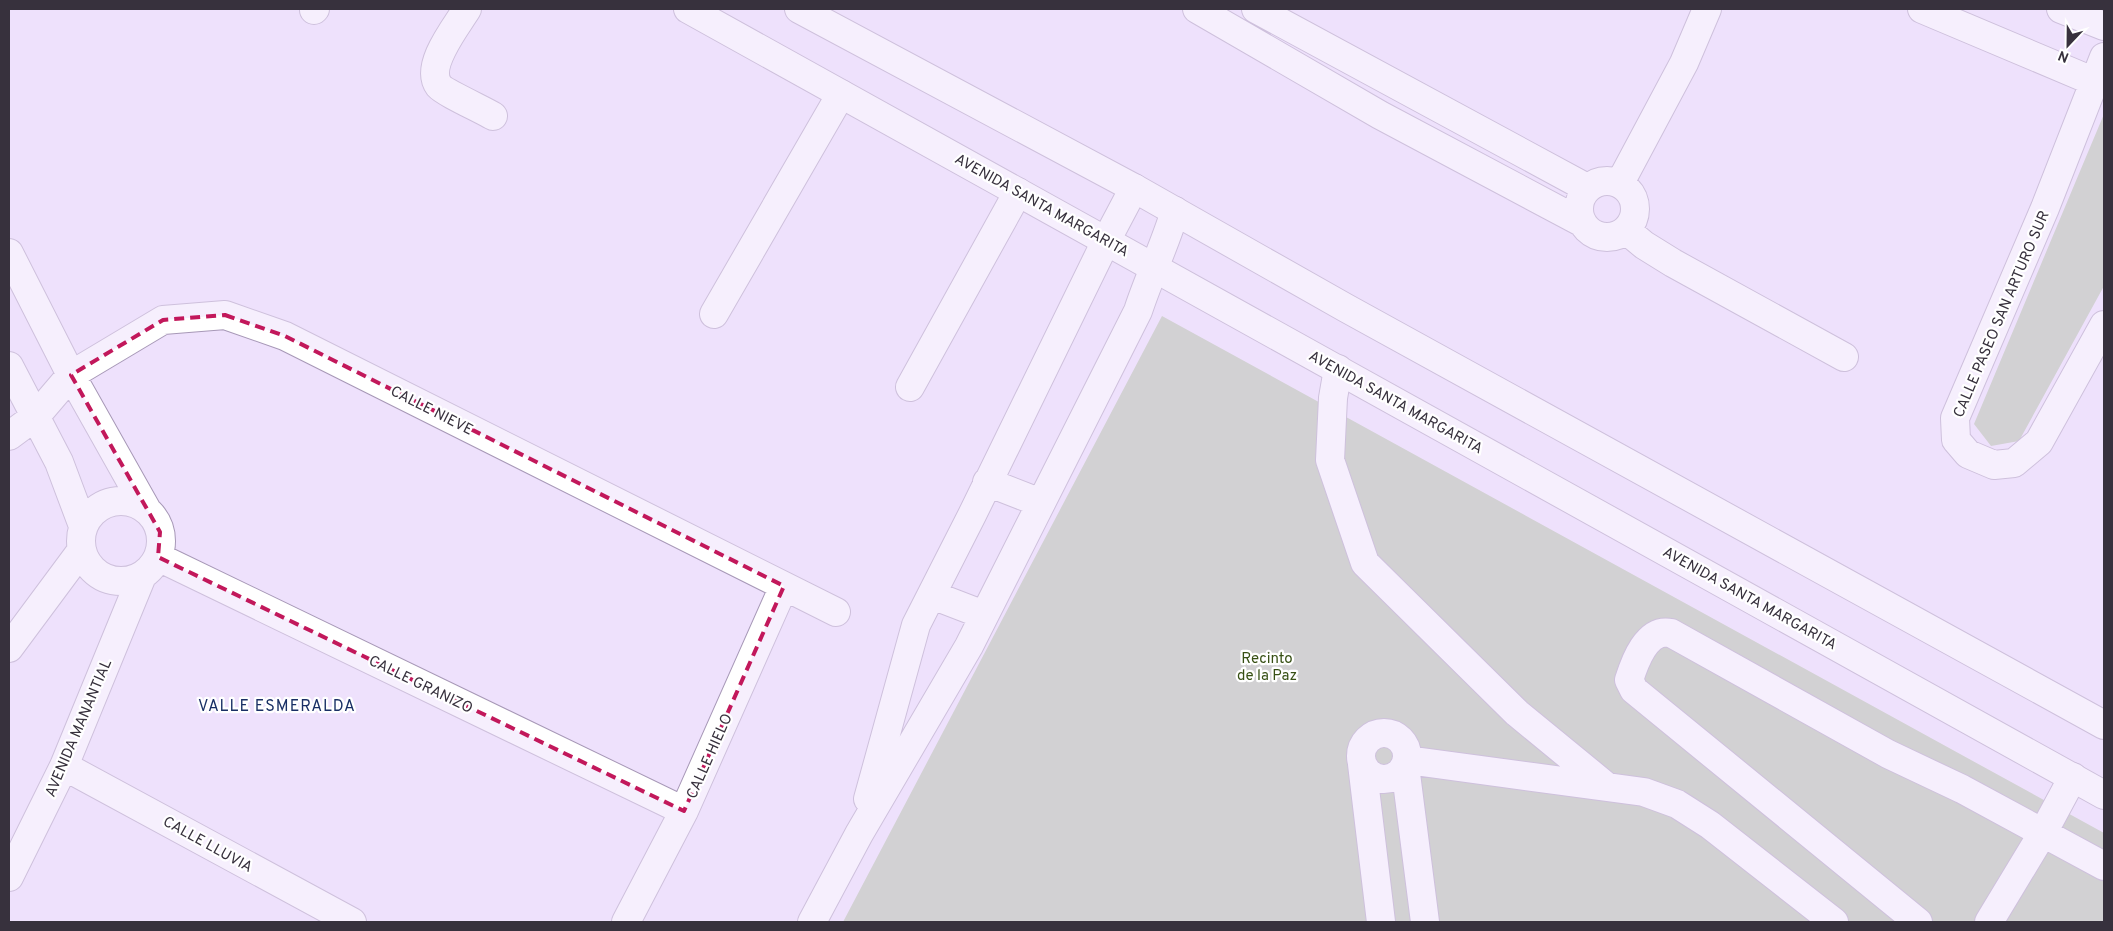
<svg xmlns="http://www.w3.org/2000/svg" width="2113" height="931" font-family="Overpass,sans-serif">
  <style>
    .green { fill: #afbca2 }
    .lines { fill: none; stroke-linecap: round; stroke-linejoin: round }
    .minor-casing { stroke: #a798b7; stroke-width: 30 }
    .major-casing { stroke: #a798b7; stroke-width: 30 }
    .minor { stroke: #fff; stroke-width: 28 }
    .major { stroke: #fff; stroke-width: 28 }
    .marked { fill: none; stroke: #c2185b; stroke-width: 4; stroke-dasharray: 10 6; stroke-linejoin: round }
    .labels { text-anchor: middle; stroke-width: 4.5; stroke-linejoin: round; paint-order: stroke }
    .street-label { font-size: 15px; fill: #37313d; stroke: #fff }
    .park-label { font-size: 15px; fill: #375014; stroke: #fff }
    .neighbourhood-label { font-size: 16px; letter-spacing: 1px; fill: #192f65; stroke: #fff }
  </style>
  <rect width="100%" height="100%" fill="#eee1fc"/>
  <!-- green -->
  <path class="green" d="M2104,114V286L2019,441L1991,446L1974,424Z
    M1162,316L2104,833V922H843Z"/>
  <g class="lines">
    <defs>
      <path id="minor" d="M467,9C456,27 424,66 439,86C444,92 483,110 493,116
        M1197,9L1380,115L1581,222
        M1256,9L1587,188
        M1922,9L2095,82
        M2061,9L2104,26
        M314,10L315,9
        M2104,57L2045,208L1955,418L1956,440L1968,454L1994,465L2014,463L2039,442L2104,325
        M1579 209a28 28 0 1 1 56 0a28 28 0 1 1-56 0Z
        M1620,183L1684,63L1707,9
        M1626,230L1644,245L1673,263L1844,357
        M9,253L71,375L147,510
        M714,314L841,94
        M9,366L59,462L83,526
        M1338,369L1333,398L1330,460L1365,563L1517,713L1606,786
        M910,387L1018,192
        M9,436L36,416L71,375L163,320L225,315L285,336L836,612
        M987,482L1041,503
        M81 541a40 40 0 1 1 80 0a40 40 0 1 1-80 0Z
        M158,557L684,811
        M932,595L984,615
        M9,648L81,551
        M1361 756a23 23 0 1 1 46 0a23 23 0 1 1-46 0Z
        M1407,760L1644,792L1677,804L1710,825L1834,922
        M1362,764L1381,922
        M64,766L352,922
        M1405,766L1425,922
        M868,799L916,625L972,515L1106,241L1134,188
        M9,877L64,766L142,576
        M626,922L684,811L784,586
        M812,922L859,834L969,646L1138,311C1149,277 1165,245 1175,211
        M1918,922L1634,690L1629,680C1635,661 1647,628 1671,633L1888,754L1962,789L2104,866
        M1989,922L2044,831L2073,777"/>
      <path id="major" d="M688,9L2104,795
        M799,9L1134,188L1346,308L2104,725"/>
    </defs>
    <!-- minor casing -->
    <use href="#minor" class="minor-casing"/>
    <!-- major casing -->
    <use href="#major" class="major-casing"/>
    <!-- minor -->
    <use href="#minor" class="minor"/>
    <!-- major -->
    <use href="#major" class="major"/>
  </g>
  <!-- marked area -->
  <path d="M0 0H2113V931H0ZM225,315L285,336L784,586L684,811L158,557L160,532L71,375L163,320Z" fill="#eee1fc" fill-opacity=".55" fill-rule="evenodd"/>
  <path class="marked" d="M225,315L285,336L784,586L684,811L158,557L160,532L71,375L163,320Z"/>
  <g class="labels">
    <!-- street labels -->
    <g class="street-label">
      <text transform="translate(1042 205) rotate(29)" y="5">AVENIDA SANTA MARGARITA</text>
      <text transform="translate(2001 314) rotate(-67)" y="5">CALLE PASEO SAN ARTURO SUR</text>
      <text transform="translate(1396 402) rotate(29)" y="5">AVENIDA SANTA MARGARITA</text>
      <text transform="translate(432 410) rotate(27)" y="5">CALLE NIEVE</text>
      <text transform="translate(1750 598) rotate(29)" y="5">AVENIDA SANTA MARGARITA</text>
      <text transform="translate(421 684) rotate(26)" y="5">CALLE GRANIZO</text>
      <text transform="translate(78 728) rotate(-67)" y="5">AVENIDA MANANTIAL</text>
      <text transform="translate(709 756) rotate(-66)" y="5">CALLE HIELO</text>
      <text transform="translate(208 844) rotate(29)" y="5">CALLE LLUVIA</text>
    </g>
    <!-- park labels -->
    <g class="park-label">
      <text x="1267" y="663">Recinto<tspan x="1267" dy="17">de la Paz</tspan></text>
    </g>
    <!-- neighbourhood labels -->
    <g class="neighbourhood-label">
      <text x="277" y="711">VALLE ESMERALDA</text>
    </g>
  </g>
  <!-- border -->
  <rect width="2113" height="931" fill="none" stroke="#37313d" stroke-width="20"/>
  <!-- north arrow -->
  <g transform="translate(2068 45) rotate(202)" stroke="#ffffff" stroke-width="4" paint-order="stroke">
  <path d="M0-4L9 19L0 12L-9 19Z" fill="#37313d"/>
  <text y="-8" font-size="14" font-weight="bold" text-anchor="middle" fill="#37313d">N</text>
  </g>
</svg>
